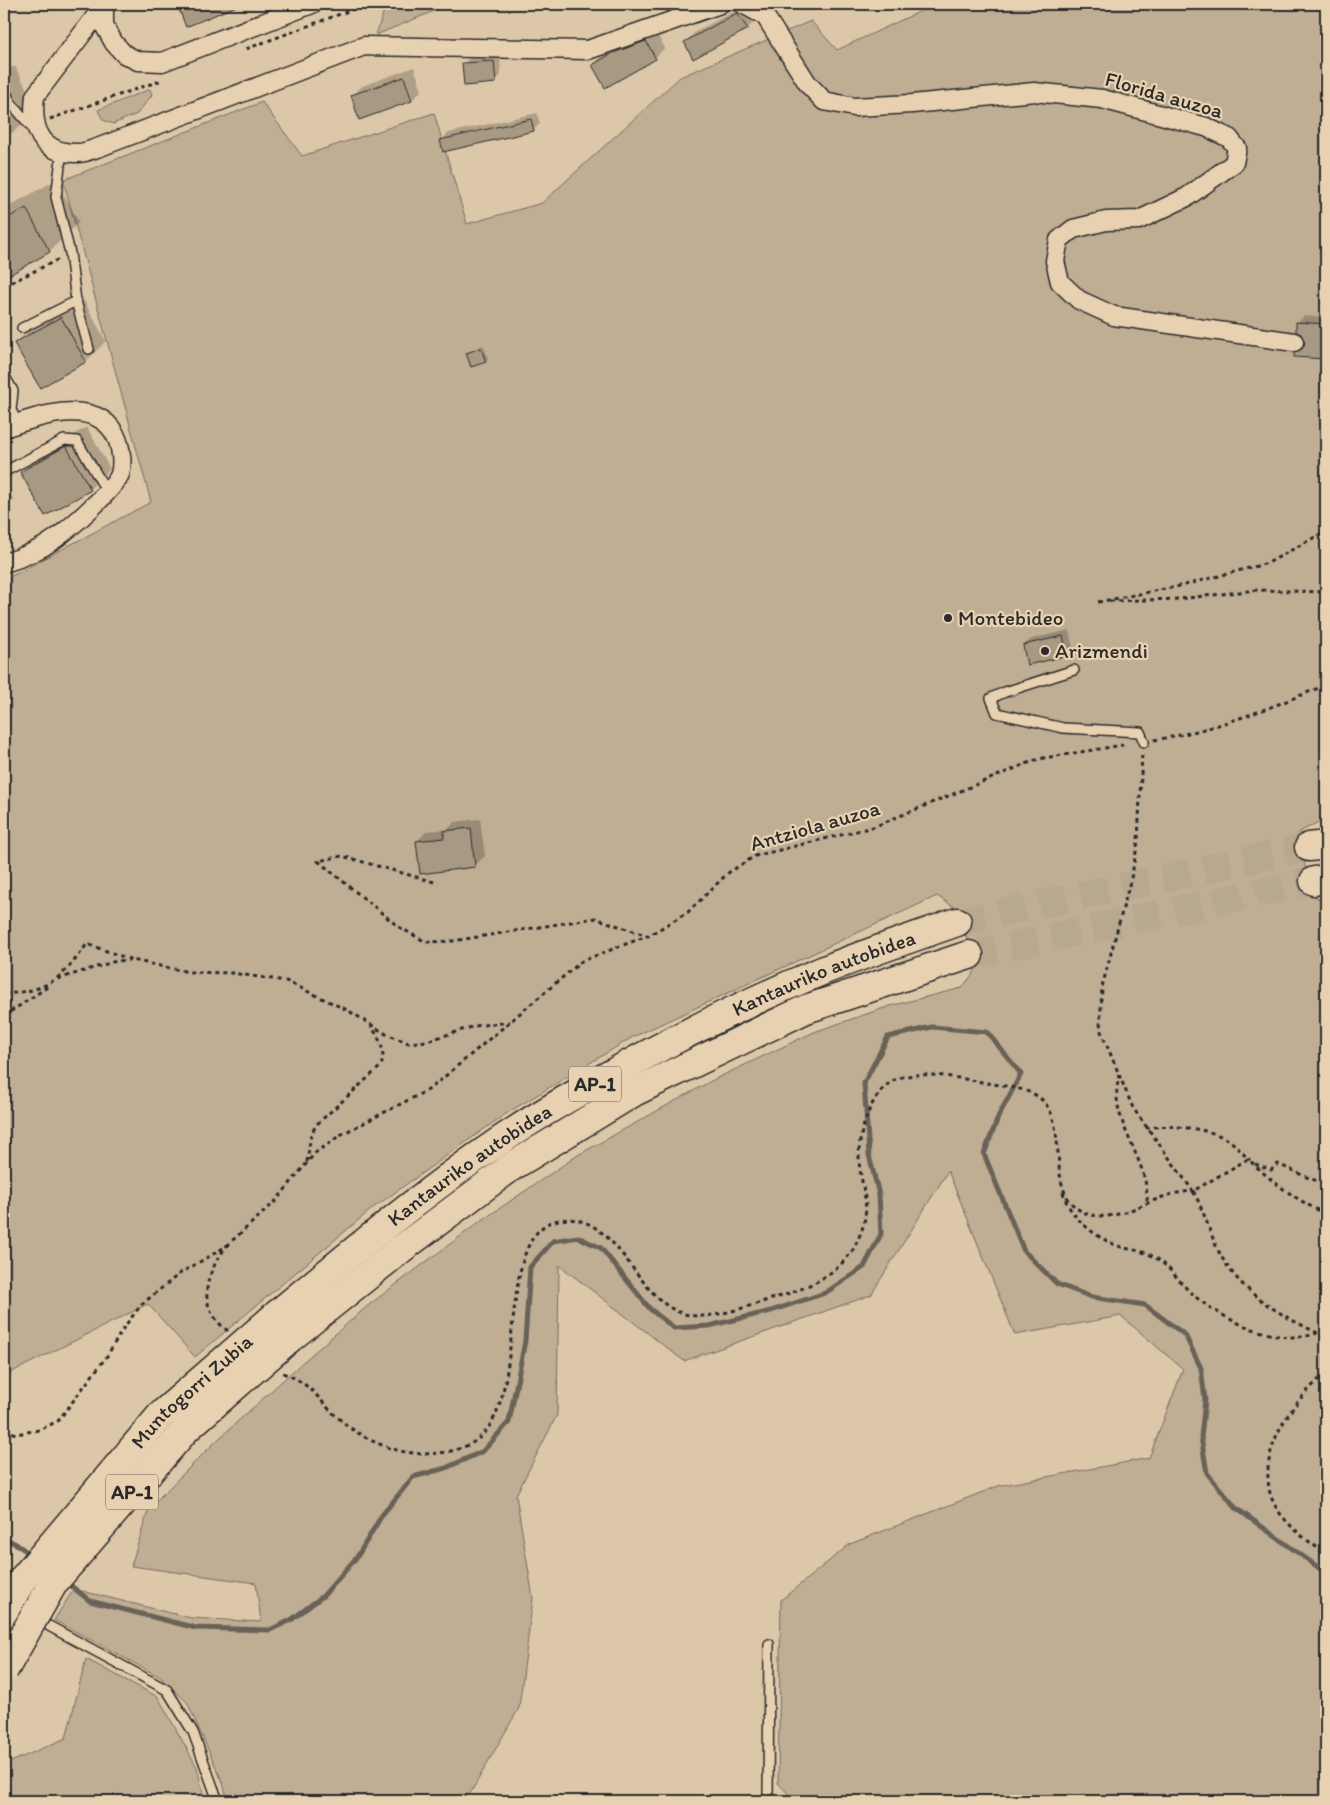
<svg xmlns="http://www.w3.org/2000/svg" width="1330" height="1805" font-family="Itim,sans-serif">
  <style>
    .green { fill: #bfad94; stroke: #756c60 }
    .shadow { fill: #0003 }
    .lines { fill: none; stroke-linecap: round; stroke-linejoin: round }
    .stream { stroke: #696258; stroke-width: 5 }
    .building { fill: #a89983; stroke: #2b2b2b }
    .highway-tunnel { stroke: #b9a890; stroke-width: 28; stroke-dasharray: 28 14; stroke-linecap: butt }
    .lane-casing { stroke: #2b2b2b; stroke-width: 12 }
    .street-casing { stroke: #2b2b2b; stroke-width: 21 }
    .highway-casing { stroke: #2b2b2b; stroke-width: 31 }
    .path { stroke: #2b2b2b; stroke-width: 3; stroke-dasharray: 4 4; stroke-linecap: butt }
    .lane { stroke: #e8d1b1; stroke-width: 9 }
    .street { stroke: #e8d1b1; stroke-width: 18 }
    .highway { stroke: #e8d1b1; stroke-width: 28 }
    .highway-bridge-casing { stroke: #2b2b2b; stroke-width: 31; stroke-linecap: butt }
    .highway-bridge { stroke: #e8d1b1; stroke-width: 28 }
    .poi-dot { fill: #2b2b2b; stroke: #e8d1b1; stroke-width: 2 }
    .labels { text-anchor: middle; stroke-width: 4.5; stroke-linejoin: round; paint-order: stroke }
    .shield { fill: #e8d1b1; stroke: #645d53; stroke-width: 1 }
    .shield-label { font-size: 20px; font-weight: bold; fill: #2b2b2b }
    .street-label { font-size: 21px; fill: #2b2b2b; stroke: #e8d1b1 }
    .poi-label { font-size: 21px; fill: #2b2b2b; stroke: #e8d1b1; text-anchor: start }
  </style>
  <rect width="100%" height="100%" fill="#ddc7a9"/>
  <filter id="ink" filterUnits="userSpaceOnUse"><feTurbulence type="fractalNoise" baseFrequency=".02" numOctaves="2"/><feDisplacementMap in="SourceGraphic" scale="10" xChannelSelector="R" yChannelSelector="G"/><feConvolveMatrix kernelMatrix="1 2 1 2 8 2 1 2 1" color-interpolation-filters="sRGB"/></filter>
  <g filter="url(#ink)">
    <!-- green -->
    <path class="green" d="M386,4H451L376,35Z
      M936,4H1326V818L1298,833L1311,894L1326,903V1801H795L778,1783L781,1600L850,1544L998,1486L1149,1458L1183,1369L1121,1316L1015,1335L948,1171L871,1295L684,1361L559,1265L557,1415L516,1495L533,1598L519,1708L471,1792L461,1801H228L223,1783L187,1702L160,1677L54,1620L74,1589L191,1618L261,1622L256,1583L131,1566L149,1508L212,1445L304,1361L370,1304L478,1223L578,1155L711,1081L814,1032L890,1006L962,988L975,971L959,910L937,896L633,1037L504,1115L373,1208L195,1357L148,1304L4,1376V580L151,502L63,180L262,102L302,156L434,113L467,224L542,203L680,77L811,21L837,50Z
      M150,89L152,95L137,114L113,124L103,120L98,110Z
      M86,1659L158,1697L197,1767L205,1801H4V1765L66,1738Z"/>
    <!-- shadow -->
    <path class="shadow" d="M178,4H236L187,25Z
      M747,4L758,18L748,28L693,57L685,42L695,32Z
      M656,32L665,48L655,58L593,65L603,55L624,43Z
      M500,55L501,75L495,82L464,64L470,57Z
      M15,66L37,109L15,131L4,137V72Z
      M414,67L422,90L412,100L360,118L352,96L362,86Z
      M537,113L540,124L533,130L442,140L448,133Z
      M56,180L79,222L50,251L5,276L4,212L11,205Z
      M82,297L106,341L86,361L40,386L16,343L36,323Z
      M1304,316L1326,318V392L1320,391L1325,358L1295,353L1306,343L1297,323Z
      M483,345L488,358L485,361L467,353Z
      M87,427L110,469L90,489L22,472L42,452Z
      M4,482L14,500L4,510Z
      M1069,630L1073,648L1067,655L1024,646L1031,639Z
      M480,819L485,856L474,866L417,841L427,831L448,829L455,822Z"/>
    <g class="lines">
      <!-- stream -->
      <path class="stream" d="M4,1538L16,1544L33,1556
        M65,1581L90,1601L196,1628L270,1630L291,1620L323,1596L357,1557L382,1515L413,1477L446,1468L483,1451L509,1422L525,1341L530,1267L553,1241L578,1237L601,1248L650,1309L674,1328L709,1326L771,1311L825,1293L864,1267L881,1234L879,1195L869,1155L864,1083L888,1037L932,1027L987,1032L1021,1074L999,1115L984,1154L1024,1251L1057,1284L1092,1297L1145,1305L1185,1335L1201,1368L1205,1400L1201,1437L1207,1473L1236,1508L1326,1573"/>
    </g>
    <!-- building -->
    <path class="building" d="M177,4H241L186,27Z
      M737,13L748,29L693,59L684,42Z
      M646,41L656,59L605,88L592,65L613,53Z
      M494,61L496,83L464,86L462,63Z
      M404,77L412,101L359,120L351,95Z
      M531,119L534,131L443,152L440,140Z
      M26,208L50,252L4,278V220Z
      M61,317L86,362L40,388L14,343Z
      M1296,322L1326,324V359L1294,357V352L1302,349L1305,343L1301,334L1296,332Z
      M481,348L486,362L471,367L466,353Z
      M66,446L91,490L45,516L20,472Z
      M1063,636L1067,656L1027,665L1023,645Z
      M471,828L475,867L420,874L416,841L444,838V831Z"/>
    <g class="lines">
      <!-- highway-tunnel -->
      <path class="highway-tunnel" d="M957,922L1309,847
        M969,955L1314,881"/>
      <defs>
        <path id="lane" d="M4,89L11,103L34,130
          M62,151L56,197L70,253L76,301L89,349
          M22,328L76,301
          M4,375L13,391L11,410L18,424
          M4,472L64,440L77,441L107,492
          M1074,670L1005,692L991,698L997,713L1063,728L1140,732L1144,742
          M49,1626L167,1690L193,1732L218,1801
          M768,1801L769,1644"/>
        <path id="street" d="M105,4L35,96C31,128 40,154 78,153C85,153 93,149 100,147L364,46L588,50L720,4
          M743,4L765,16L808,84L824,101L854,107L912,104L1034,92L1102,99L1206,127L1229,138L1237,148L1234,163L1187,197L1139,220L1106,221L1073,229L1059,240L1055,261L1060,282L1079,300L1114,316L1294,342
          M104,6V25L114,43L124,54L138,61L162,62L312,4
          M4,428C39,416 101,394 118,441C121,450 123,464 120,474C115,489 69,529 55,539C40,550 22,558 4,563"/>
        <g id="highway">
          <path d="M1309,847L1326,845"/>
          <path d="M1314,881L1326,879"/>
          <path id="s1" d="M274,1317C367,1240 460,1161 565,1100C648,1052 734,1007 822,971C866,953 912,938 957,922"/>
          <path d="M290,1338L401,1249L511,1167L634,1092L806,1009L969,955"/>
        </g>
      </defs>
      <!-- lane casing -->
      <use href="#lane" class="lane-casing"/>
      <!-- street casing -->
      <use href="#street" class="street-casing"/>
      <!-- highway casing -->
      <use href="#highway" class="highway-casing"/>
      <!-- path -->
      <path class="path" d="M246,49L367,4
        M50,119L162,80
        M4,286L59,259
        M1110,601L1179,599L1256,590L1326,592
        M1098,602L1185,585L1268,563L1326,531
        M1154,740C1215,730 1270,708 1326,685
        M434,882L342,856L318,861L399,927L426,942L453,941L595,918L648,936L688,912L728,873L755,856L873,827L1038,759L1123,745
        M58,979L116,961L129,960
        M4,994C48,991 62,979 87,944L132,960L189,972L232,973L286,981L349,1011L386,1034L409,1043L427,1041L475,1026L510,1022
        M4,1016L49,986
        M1119,1074C1118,1082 1116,1090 1117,1098C1120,1134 1149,1164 1147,1203
        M1146,1128C1167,1124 1208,1128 1227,1139C1236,1144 1242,1154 1250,1160
        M307,1162L311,1134L317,1124L381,1066C386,1052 380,1038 371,1026
        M1255,1164L1271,1170L1278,1164L1311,1179L1326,1183
        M1063,1192C1068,1214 1090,1233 1111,1243C1124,1250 1141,1249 1154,1257C1169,1265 1180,1283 1192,1294C1221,1319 1280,1348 1317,1333
        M1326,1214C1296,1200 1272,1182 1248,1159L1193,1191C1204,1210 1209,1232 1219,1252C1241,1295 1284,1317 1326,1337
        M228,1331C194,1305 206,1273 228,1244
        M283,1373C289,1376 296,1378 301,1382C315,1391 324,1405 336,1416C348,1427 363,1437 377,1443C399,1453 422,1456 446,1452C457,1450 469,1446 478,1439C531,1397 492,1231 559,1220C620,1210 636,1306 689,1315C711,1320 749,1306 771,1299C799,1291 831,1279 849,1255C854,1250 856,1243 859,1237C874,1204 859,1187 859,1155C859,1129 873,1087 899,1078C922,1071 953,1077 976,1081C994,1085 1021,1086 1037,1096C1076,1121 1037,1202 1092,1215C1117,1221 1143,1203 1166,1196C1174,1193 1184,1192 1193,1191L1133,1108L1100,1029L1102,987L1132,874L1138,841L1142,752
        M1326,1373C1293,1402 1259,1445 1270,1493C1277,1519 1305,1539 1326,1554
        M4,1430L16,1434L39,1430L58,1421L107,1356L124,1327L142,1304L179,1274L225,1247L275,1202L315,1153L342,1134L430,1089L582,961L647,936
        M1320,1801L1326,1791"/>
      <!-- lane -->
      <use href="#lane" class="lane"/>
      <!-- street -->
      <use href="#street" class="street"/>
      <!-- highway -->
      <use href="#highway" class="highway"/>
      <defs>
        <g id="highway-bridge">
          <path id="s2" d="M4,1611L22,1580L161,1415L274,1317"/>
          <path d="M4,1670L54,1582L186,1429L290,1338"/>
        </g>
      </defs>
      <!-- highway-bridge casing -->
      <use href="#highway-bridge" class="highway-bridge-casing"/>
      <!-- highway-bridge -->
      <use href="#highway-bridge" class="highway-bridge"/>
    </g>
  </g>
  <!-- markers -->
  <g class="poi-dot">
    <circle cx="948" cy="618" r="5"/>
    <circle cx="1045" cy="651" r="5"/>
  </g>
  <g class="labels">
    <!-- shield labels -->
    <g class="shield">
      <rect x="569" y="1066.5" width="52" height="35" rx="4"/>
      <rect x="106" y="1474.5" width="52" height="35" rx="4"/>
    </g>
    <g class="shield-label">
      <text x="595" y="1091">AP-1</text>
      <text x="132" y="1499">AP-1</text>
    </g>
    <!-- street labels -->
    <g class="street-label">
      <text transform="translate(1164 95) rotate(16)" y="7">Florida auzoa</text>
      <text transform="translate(815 826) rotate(-16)" y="7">Antziola auzoa</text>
      <text dy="7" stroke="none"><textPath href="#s1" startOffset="652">Kantauriko autobidea</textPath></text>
      <text dy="7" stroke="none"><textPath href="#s1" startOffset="248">Kantauriko autobidea</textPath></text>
      <text dy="7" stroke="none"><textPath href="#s2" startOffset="290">Muntogorri Zubia</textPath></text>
    </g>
    <!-- poi labels -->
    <g class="poi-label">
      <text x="958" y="625">Montebideo</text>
      <text x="1055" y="658">Arizmendi</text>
    </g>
  </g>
  <!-- margin -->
  <rect width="1330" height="1805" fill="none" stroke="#e8d1b1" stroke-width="20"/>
  <rect x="10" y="10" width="1310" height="1785" fill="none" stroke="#2b2b2b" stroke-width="2" filter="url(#ink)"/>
</svg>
